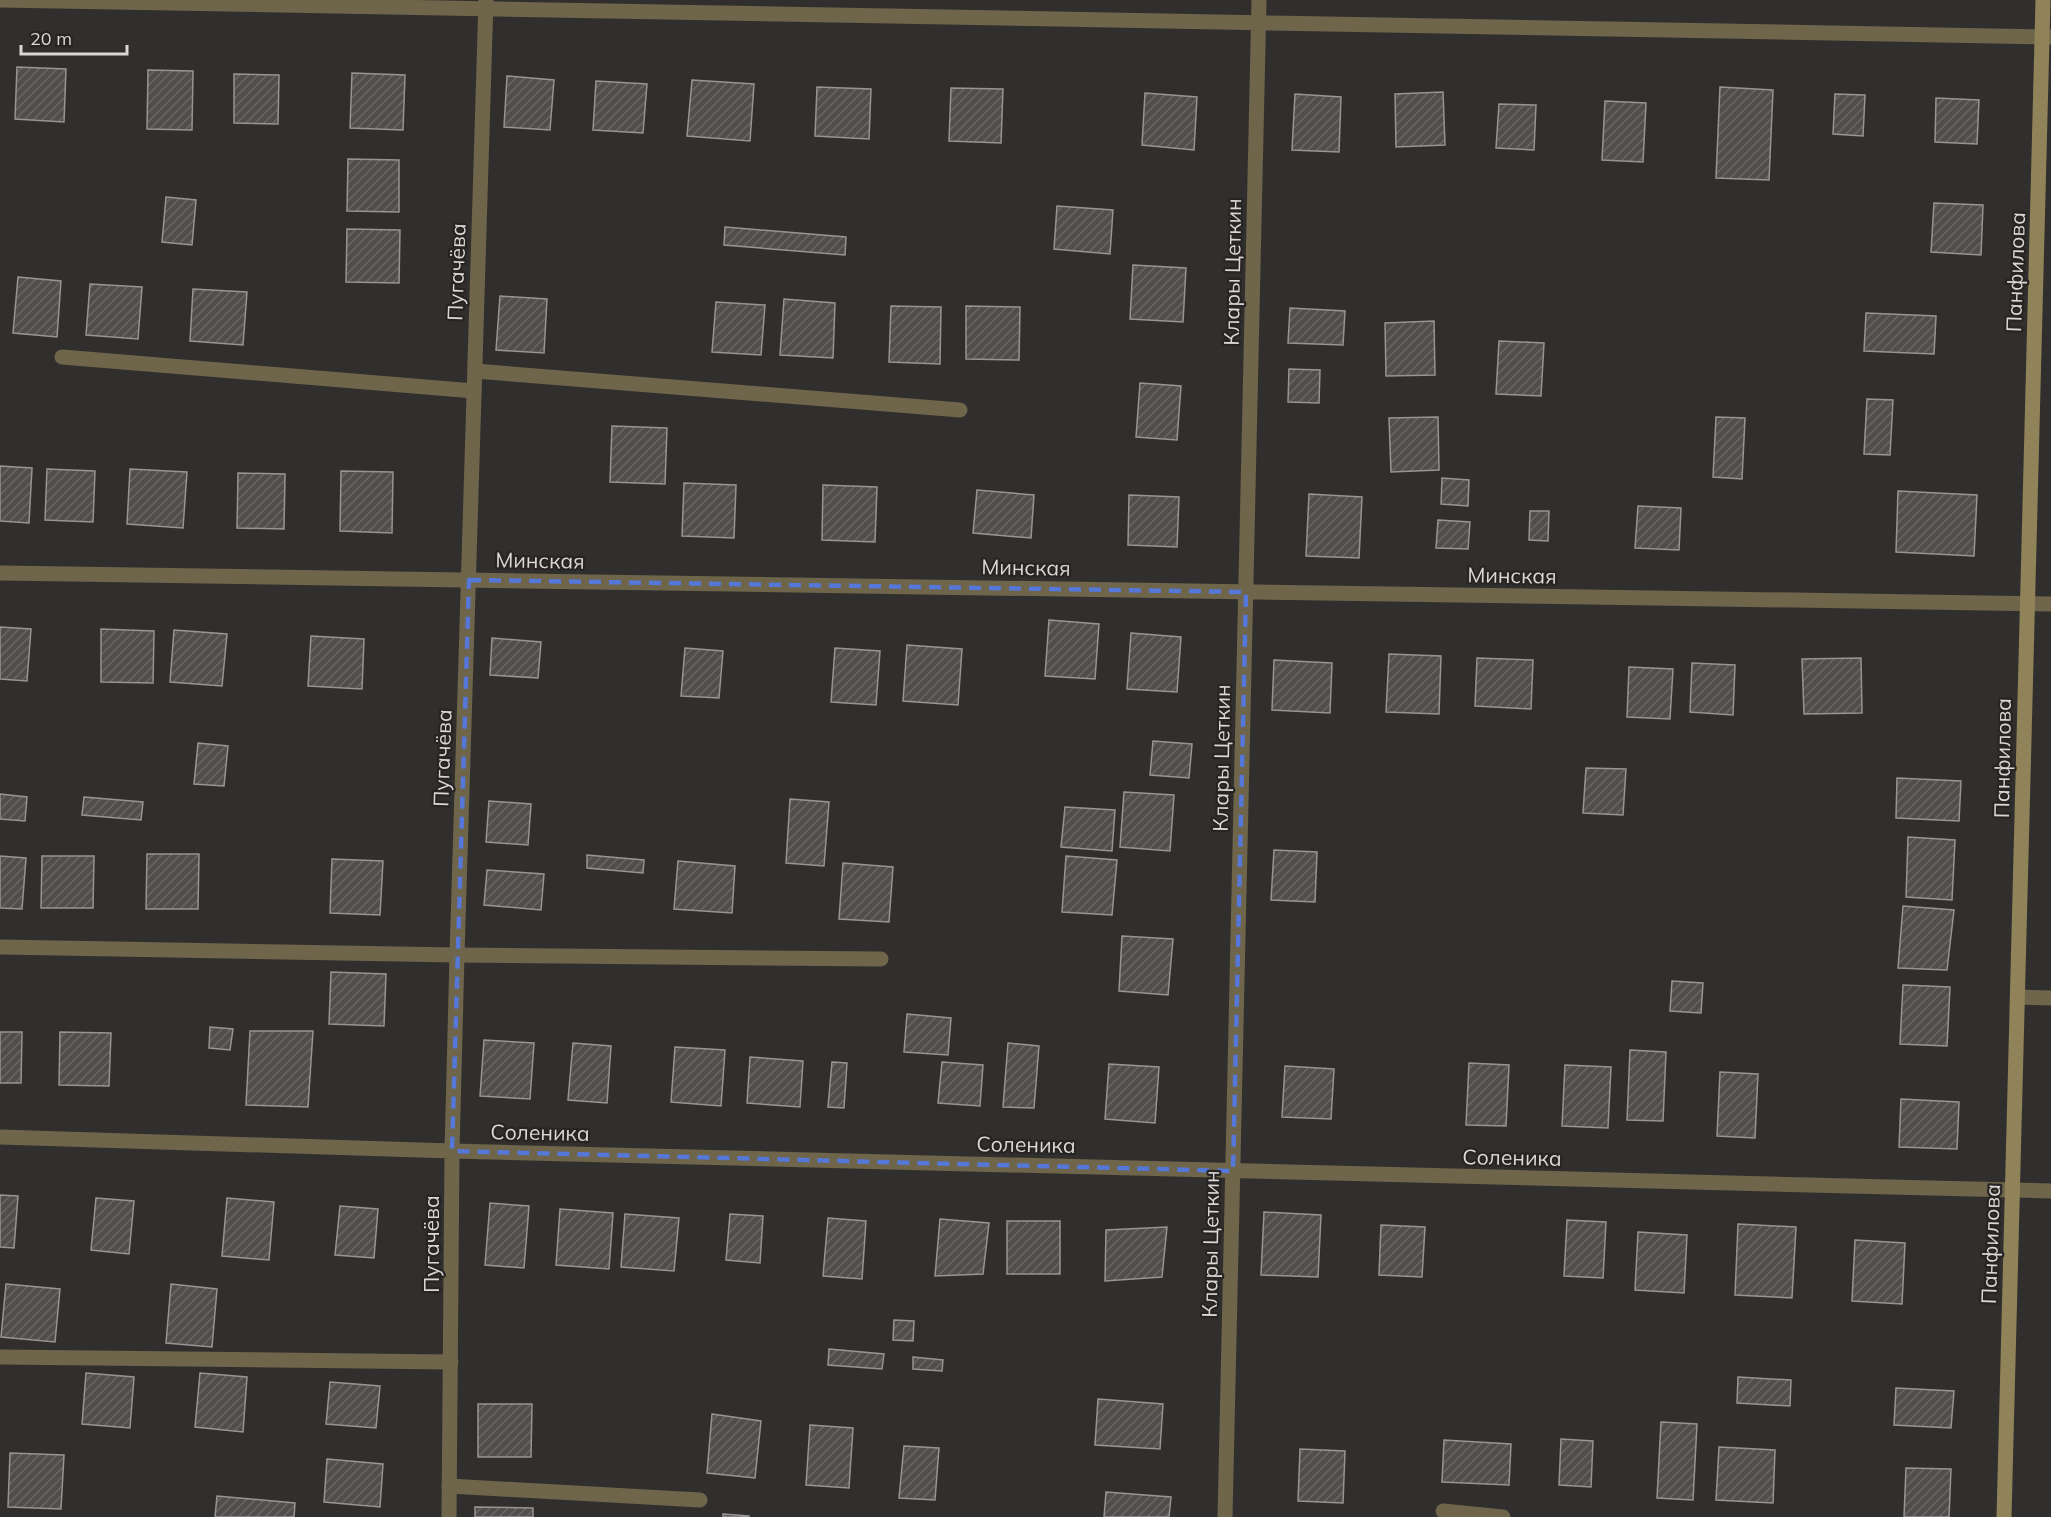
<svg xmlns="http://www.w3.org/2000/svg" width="2051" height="1517" font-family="Mulish,sans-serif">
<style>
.building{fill:url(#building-hatch);stroke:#989493;stroke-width:1.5}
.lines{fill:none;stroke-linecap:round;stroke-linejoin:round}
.lane{stroke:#6e654b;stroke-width:15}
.street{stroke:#6e654b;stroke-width:15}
.secondary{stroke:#908359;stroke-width:15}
.marked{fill:none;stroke:#5577d8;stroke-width:4.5;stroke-dasharray:12 8;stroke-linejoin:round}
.labels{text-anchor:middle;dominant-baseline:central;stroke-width:4.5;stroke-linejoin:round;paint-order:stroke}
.street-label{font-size:21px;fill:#d9d8d7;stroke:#272523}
</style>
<defs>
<pattern id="building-hatch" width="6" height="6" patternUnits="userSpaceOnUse" patternTransform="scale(1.5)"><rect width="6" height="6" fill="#504d4c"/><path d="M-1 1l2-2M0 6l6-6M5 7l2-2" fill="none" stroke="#696665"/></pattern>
</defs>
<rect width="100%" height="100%" fill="#312f2d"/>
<!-- building -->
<path class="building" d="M 17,67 L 66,69 L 64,122 L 15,119 Z
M 148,70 L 193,71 L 192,130 L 147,129 Z
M 352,73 L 405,75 L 403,130 L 350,128 Z
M 234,74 L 279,75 L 278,124 L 234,123 Z
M 507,76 L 554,80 L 550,130 L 504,127 Z
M 692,80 L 754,84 L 750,141 L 687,136 Z
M 596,81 L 647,84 L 643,133 L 593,130 Z
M 817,87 L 871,89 L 869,139 L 815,136 Z
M 1720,87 L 1773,90 L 1769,180 L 1716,178 Z
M 951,88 L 1003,89 L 1001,143 L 949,141 Z
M 1443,92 L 1445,145 L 1396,147 L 1395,94 Z
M 1145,93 L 1197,97 L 1194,150 L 1142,145 Z
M 1295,94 L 1341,97 L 1339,152 L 1292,150 Z
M 1835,94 L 1865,95 L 1863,136 L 1833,134 Z
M 1936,98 L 1979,100 L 1977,144 L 1935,142 Z
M 1605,101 L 1646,103 L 1643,162 L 1602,160 Z
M 1499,104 L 1536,105 L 1534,150 L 1496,148 Z
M 348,159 L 399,160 L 399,212 L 347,211 Z
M 166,197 L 196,200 L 192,245 L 162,242 Z
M 1934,203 L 1983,205 L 1981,255 L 1931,252 Z
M 1057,206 L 1113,210 L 1110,254 L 1054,249 Z
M 725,227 L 846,237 L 845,255 L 724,245 Z
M 347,229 L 400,230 L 399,283 L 346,282 Z
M 1133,265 L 1186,268 L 1183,322 L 1130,319 Z
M 18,277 L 61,281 L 57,337 L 13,333 Z
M 90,284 L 142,287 L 138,339 L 86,335 Z
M 193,289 L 247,292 L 243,345 L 190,341 Z
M 500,296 L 547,299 L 544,353 L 496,350 Z
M 784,299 L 835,303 L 833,358 L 780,355 Z
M 716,302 L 765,305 L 761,355 L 712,352 Z
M 891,306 L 941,307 L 940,364 L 889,362 Z
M 966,306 L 1020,307 L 1019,360 L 966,359 Z
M 1290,308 L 1345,311 L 1343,345 L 1288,343 Z
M 1866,313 L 1936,316 L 1934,354 L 1864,351 Z
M 1434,321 L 1435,375 L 1386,376 L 1385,323 Z
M 1499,341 L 1544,343 L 1541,396 L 1496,394 Z
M 1289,369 L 1320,370 L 1319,403 L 1288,402 Z
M 1140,383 L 1181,386 L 1177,440 L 1136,437 Z
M 1867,399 L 1893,400 L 1890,455 L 1864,454 Z
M 1438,417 L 1439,470 L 1391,472 L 1389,418 Z
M 1716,417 L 1745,418 L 1742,479 L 1713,477 Z
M 612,426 L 667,428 L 665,484 L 610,482 Z
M 0,466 L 32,468 L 29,523 L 0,521 Z
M 47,469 L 95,471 L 93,522 L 45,520 Z
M 130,469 L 187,472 L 183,528 L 127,524 Z
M 341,471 L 393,472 L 392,533 L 340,531 Z
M 238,473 L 285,474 L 284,529 L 237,528 Z
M 1442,478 L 1469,480 L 1468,506 L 1441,504 Z
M 684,483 L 736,485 L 734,538 L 682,536 Z
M 823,485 L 877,487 L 875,542 L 822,540 Z
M 977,490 L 1034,495 L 1031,538 L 973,533 Z
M 1898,491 L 1977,495 L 1974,556 L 1896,552 Z
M 1309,494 L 1362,497 L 1359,558 L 1306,556 Z
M 1129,495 L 1179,497 L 1177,547 L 1128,545 Z
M 1638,506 L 1681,508 L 1679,550 L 1635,548 Z
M 1530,511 L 1549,511 L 1548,541 L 1529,540 Z
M 1438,520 L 1470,522 L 1468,549 L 1436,548 Z
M 1049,620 L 1099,624 L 1095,679 L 1045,676 Z
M 0,627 L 31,629 L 27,681 L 0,679 Z
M 101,629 L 154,631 L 153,683 L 101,682 Z
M 174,630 L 227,634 L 222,686 L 170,682 Z
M 1131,633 L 1181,637 L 1177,692 L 1127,689 Z
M 311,636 L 364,639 L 362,689 L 308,686 Z
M 492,638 L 541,642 L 538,678 L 490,675 Z
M 907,645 L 962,649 L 958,705 L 903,701 Z
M 685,648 L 723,651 L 719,698 L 681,696 Z
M 835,648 L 880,651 L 876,705 L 831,702 Z
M 1389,654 L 1441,656 L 1439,714 L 1386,712 Z
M 1477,658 L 1533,660 L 1531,709 L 1475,706 Z
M 1861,658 L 1862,713 L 1804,714 L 1802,659 Z
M 1274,660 L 1332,663 L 1330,713 L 1272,710 Z
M 1692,663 L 1735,665 L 1733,715 L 1690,712 Z
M 1629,667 L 1673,669 L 1670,719 L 1627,717 Z
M 1153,741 L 1192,744 L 1189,778 L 1150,775 Z
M 198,743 L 228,746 L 224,786 L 194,784 Z
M 1586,768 L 1626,769 L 1623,815 L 1583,813 Z
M 1897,778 L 1961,781 L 1959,821 L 1896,818 Z
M 1124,792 L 1174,795 L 1170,851 L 1120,847 Z
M 0,794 L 27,797 L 25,821 L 0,819 Z
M 84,797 L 143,802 L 141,820 L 82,815 Z
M 790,799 L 829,802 L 824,866 L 786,863 Z
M 489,801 L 531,804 L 528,845 L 486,842 Z
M 1065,807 L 1115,810 L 1112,851 L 1061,847 Z
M 1908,837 L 1955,840 L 1952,900 L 1906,897 Z
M 1274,850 L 1317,852 L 1315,902 L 1271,900 Z
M 147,854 L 199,854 L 198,909 L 146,909 Z
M 587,855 L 644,860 L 643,873 L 587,868 Z
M 0,856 L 26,858 L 22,909 L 0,908 Z
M 42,856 L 94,856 L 93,908 L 41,908 Z
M 1066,856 L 1117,860 L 1112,915 L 1062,912 Z
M 332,859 L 383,861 L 380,915 L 330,913 Z
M 678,861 L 735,866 L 732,913 L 674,909 Z
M 843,863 L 893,867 L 889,922 L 839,919 Z
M 487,870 L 544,874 L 541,910 L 484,905 Z
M 1903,906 L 1954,910 L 1947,970 L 1898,968 Z
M 1122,936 L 1173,939 L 1168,995 L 1119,991 Z
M 331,972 L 386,974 L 384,1026 L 329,1024 Z
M 1672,981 L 1703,983 L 1701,1013 L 1670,1011 Z
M 1903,985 L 1950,987 L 1947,1046 L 1900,1044 Z
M 907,1014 L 951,1018 L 948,1055 L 904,1052 Z
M 210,1027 L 233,1029 L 230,1050 L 209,1048 Z
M 250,1031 L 313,1031 L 308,1107 L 246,1105 Z
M 0,1032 L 22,1032 L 21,1083 L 0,1083 Z
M 60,1032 L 111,1033 L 109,1086 L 59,1085 Z
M 484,1040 L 534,1043 L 530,1099 L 480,1096 Z
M 573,1043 L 611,1046 L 607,1103 L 568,1100 Z
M 1008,1043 L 1039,1046 L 1034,1108 L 1003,1107 Z
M 675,1047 L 725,1050 L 721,1106 L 671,1102 Z
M 1630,1050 L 1666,1052 L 1663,1121 L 1627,1120 Z
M 750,1057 L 803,1061 L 800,1107 L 747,1103 Z
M 832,1062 L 847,1063 L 844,1108 L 828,1107 Z
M 942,1062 L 983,1065 L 980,1106 L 938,1103 Z
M 1469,1063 L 1509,1065 L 1506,1126 L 1466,1125 Z
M 1109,1064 L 1159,1067 L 1155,1123 L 1105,1119 Z
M 1565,1065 L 1611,1067 L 1608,1128 L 1562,1126 Z
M 1285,1066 L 1334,1069 L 1331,1119 L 1282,1117 Z
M 1720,1072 L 1758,1074 L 1755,1138 L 1717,1136 Z
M 1901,1099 L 1959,1102 L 1957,1149 L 1899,1147 Z
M 0,1195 L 18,1196 L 14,1248 L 0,1247 Z
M 96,1198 L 134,1201 L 129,1254 L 91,1250 Z
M 227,1198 L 274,1202 L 269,1260 L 222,1256 Z
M 490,1203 L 529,1206 L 524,1268 L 485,1265 Z
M 340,1206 L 378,1209 L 374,1258 L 335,1255 Z
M 560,1209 L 613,1213 L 609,1269 L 556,1265 Z
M 1264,1212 L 1321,1215 L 1318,1277 L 1261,1275 Z
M 625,1214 L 679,1218 L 674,1271 L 621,1267 Z
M 730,1214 L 763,1216 L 760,1263 L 726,1260 Z
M 828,1218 L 866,1221 L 862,1279 L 823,1276 Z
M 940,1219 L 989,1223 L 983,1274 L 935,1276 Z
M 1567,1220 L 1606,1222 L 1603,1278 L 1564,1276 Z
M 1007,1221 L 1060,1221 L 1060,1274 L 1007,1274 Z
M 1738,1224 L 1796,1227 L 1792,1298 L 1735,1295 Z
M 1381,1225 L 1425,1227 L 1422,1277 L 1379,1275 Z
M 1167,1227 L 1162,1277 L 1105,1281 L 1106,1230 Z
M 1638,1232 L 1687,1235 L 1684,1293 L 1635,1290 Z
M 1855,1240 L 1905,1243 L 1902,1304 L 1852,1301 Z
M 6,1284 L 60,1289 L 55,1342 L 1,1337 Z
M 171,1284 L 217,1289 L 212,1347 L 166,1343 Z
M 894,1320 L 914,1321 L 913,1341 L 893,1340 Z
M 829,1349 L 884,1354 L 882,1369 L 828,1365 Z
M 913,1357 L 943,1360 L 942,1371 L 913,1369 Z
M 86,1373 L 134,1377 L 130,1428 L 82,1424 Z
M 200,1373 L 247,1377 L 243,1432 L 195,1427 Z
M 1738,1377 L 1791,1380 L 1790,1406 L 1737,1403 Z
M 330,1382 L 380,1386 L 376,1428 L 326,1424 Z
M 1896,1388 L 1954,1391 L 1951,1428 L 1894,1425 Z
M 1098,1399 L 1163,1404 L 1160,1449 L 1095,1445 Z
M 478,1404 L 532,1404 L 531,1457 L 478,1457 Z
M 712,1414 L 761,1421 L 755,1478 L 707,1473 Z
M 1661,1422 L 1697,1424 L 1693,1500 L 1657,1498 Z
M 810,1425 L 853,1428 L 849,1488 L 806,1485 Z
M 1561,1439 L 1593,1441 L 1591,1487 L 1559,1485 Z
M 1444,1440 L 1511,1444 L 1509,1485 L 1442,1482 Z
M 904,1446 L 939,1448 L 935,1500 L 899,1498 Z
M 1719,1447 L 1775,1450 L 1773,1503 L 1716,1500 Z
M 1300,1449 L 1345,1451 L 1343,1503 L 1298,1501 Z
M 10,1453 L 64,1455 L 61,1509 L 8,1507 Z
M 327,1459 L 383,1464 L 380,1507 L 324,1502 Z
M 1906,1468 L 1951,1469 L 1949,1517 L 1904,1517 Z
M 1106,1492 L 1171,1497 L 1169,1517 L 1104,1517 Z
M 217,1496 L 295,1503 L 294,1517 L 215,1517 Z
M 475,1507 L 533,1508 L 533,1517 L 475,1517 Z
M 723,1514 L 749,1516 L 749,1517 L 723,1517 Z"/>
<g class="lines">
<!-- lane -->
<path class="lane" d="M 62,357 L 474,391
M 475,371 L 960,410
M 0,947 L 457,955 L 881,959
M 0,1357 L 451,1362
M 449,1486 L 700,1500
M 1443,1511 L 1503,1517"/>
<!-- street -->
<path class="street" d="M 0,0 L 2051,37
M 0,573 L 2051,604
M 2018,997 L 2051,998
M 0,1137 L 452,1151 L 2051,1191
M 449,1517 L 452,1151 L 457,955 L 486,0
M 1225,1517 L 1259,0"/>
<!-- secondary -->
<path class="secondary" d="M 2004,1517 L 2043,0"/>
</g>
<!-- marked area -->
<path class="marked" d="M 469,580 L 1246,592 L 1233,1171 L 452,1151 Z"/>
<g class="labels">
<!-- street labels -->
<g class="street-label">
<text transform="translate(456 272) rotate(-88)">Пугачёва</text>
<text transform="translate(1232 272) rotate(-89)">Клары Цеткин</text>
<text transform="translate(2015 272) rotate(-88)">Панфилова</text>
<text transform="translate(540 560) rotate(1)">Минская</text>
<text transform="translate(1026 567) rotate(1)">Минская</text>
<text transform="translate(1512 575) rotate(1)">Минская</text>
<text transform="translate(442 758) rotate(-88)">Пугачёва</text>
<text transform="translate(1221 758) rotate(-89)">Клары Цеткин</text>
<text transform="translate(2002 758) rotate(-89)">Панфилова</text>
<text transform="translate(540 1132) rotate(1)">Соленика</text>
<text transform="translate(1026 1144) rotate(1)">Соленика</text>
<text transform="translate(1512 1157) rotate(1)">Соленика</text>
<text transform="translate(431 1244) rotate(-90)">Пугачёва</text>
<text transform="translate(1210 1244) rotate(-89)">Клары Цеткин</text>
<text transform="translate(1990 1244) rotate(-88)">Панфилова</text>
</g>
</g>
<!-- scale -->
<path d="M21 45v9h106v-9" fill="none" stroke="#d9d8d7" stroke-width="3"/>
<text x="30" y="45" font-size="18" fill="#d9d8d7" stroke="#272523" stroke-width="4.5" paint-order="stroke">20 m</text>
</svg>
